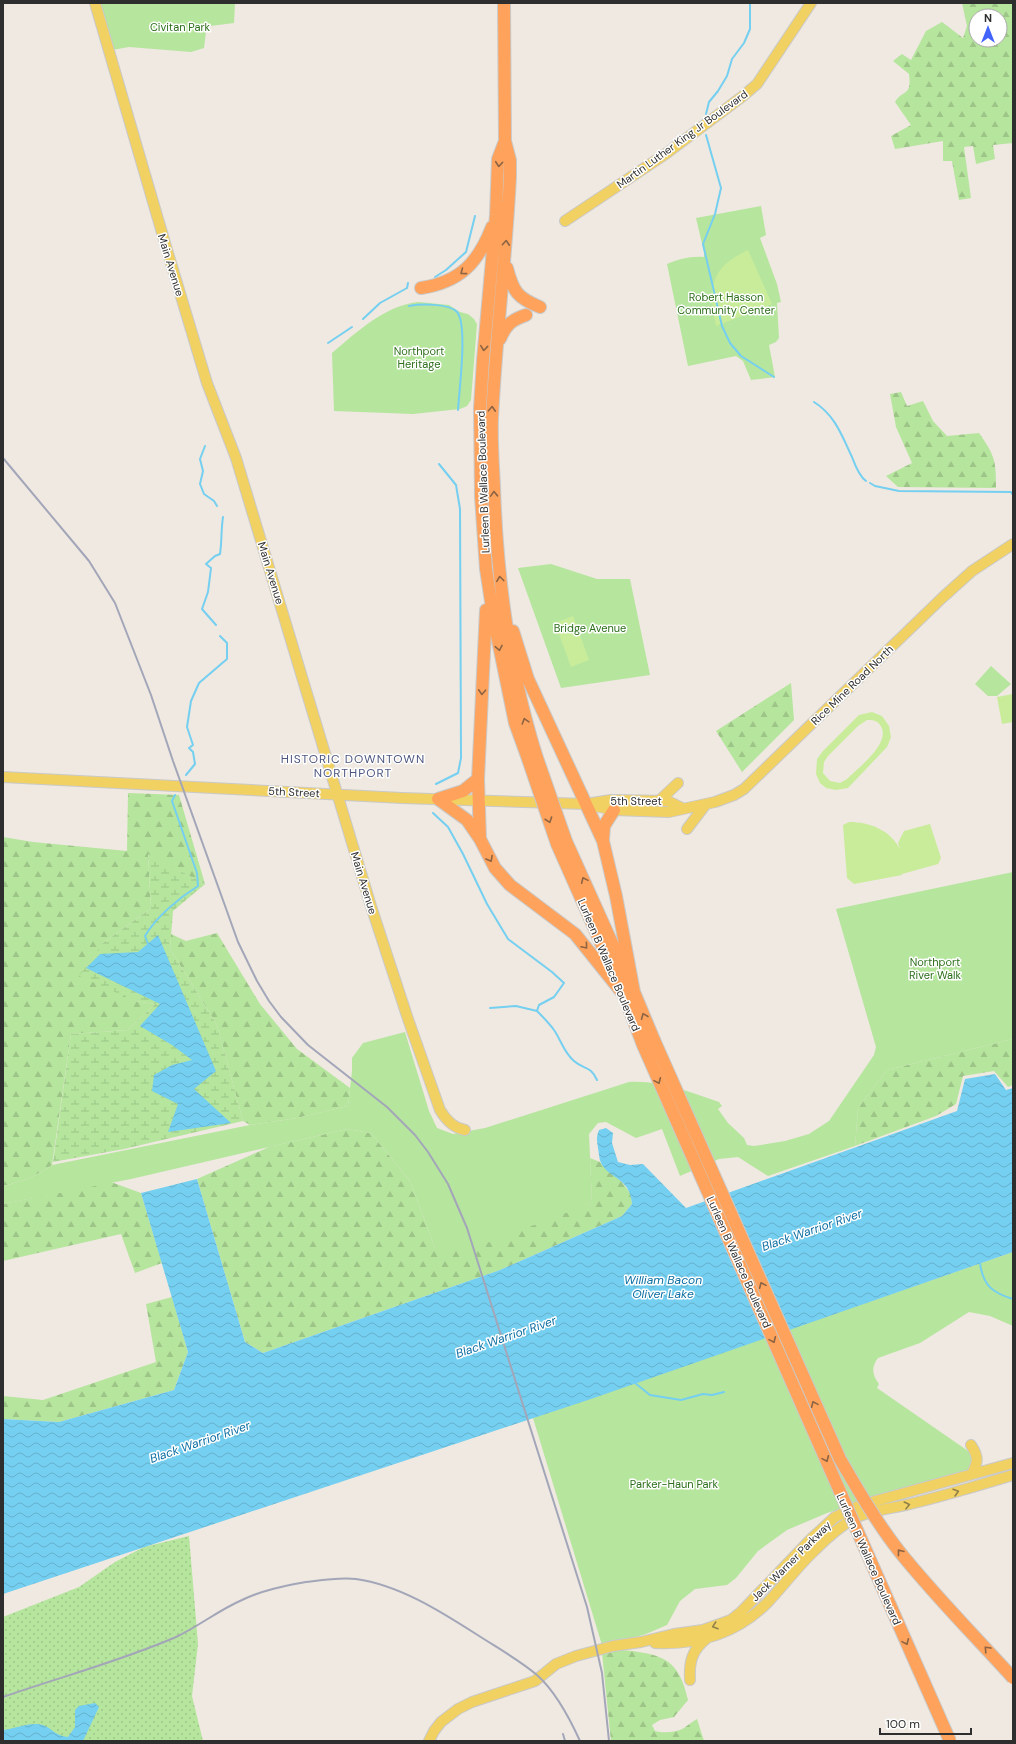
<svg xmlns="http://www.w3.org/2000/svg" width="1016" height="1744" font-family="'DM Sans',sans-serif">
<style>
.grass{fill:url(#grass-dots)}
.forest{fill:url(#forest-firs);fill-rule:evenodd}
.wetland{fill:url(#wetland-marsh)}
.park{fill:#b6e59e}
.pitch{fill:#c9ec9a;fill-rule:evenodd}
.water{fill:url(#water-waves)}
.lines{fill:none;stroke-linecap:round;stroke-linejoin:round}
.stream{stroke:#75cff0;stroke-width:2}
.major-casing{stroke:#c9c9c9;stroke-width:12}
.highway-casing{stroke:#c9c9c9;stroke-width:14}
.major{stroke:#f2d163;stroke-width:10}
.highway{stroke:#ffa35c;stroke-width:12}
.rail{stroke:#a3a6b8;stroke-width:2}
.highway-bridge-casing{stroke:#c9c9c9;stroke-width:14;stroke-linecap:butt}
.highway-bridge{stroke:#ffa35c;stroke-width:12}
.oneway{stroke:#8c6343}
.oneway2{stroke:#908048}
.labels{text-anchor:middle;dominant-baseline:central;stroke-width:3;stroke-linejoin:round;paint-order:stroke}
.park-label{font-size:11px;fill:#2c6e1b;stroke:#fff}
.street-label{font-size:11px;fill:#2e2e2e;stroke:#fff}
.neighbourhood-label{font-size:12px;letter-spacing:1px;fill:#4d5680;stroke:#fff}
.water-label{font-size:12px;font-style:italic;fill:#0d6fa3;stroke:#fff}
</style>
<defs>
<pattern id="grass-dots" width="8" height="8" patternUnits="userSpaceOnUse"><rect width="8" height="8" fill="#b6e59e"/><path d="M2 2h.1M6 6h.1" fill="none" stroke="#9dc588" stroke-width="1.8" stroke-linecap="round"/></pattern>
<pattern id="forest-firs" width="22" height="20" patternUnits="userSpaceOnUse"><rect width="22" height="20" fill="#b6e59e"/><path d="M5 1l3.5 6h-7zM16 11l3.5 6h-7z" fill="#9dc588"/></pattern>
<pattern id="wetland-marsh" width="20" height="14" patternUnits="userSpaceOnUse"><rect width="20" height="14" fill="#b6e59e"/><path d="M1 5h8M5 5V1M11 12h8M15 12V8" fill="none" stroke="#9dc588"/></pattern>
<pattern id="water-waves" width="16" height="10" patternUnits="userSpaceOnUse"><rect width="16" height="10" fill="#75cff0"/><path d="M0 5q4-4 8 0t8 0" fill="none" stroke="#66b2ce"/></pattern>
</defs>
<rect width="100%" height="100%" fill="#efe9e1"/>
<!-- grass -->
<path class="grass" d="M 189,1536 L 198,1644 L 192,1696 L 203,1741 L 3,1741 L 3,1617 L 79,1587 L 115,1562 L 144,1547 Z"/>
<!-- forest -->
<path class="forest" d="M 962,3 L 1013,3 L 1013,143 L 993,145 L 995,159 L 976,164 L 973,146 L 964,147 L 971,198 L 959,200 L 952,161 L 943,161 L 943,141 L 895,149 L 891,136 L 911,125 L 895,102 C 903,89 912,97 909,74 L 893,61 L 902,54 L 911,60 L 926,31 L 942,22 L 963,38 L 967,26 ZM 976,16 L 1000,16 L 1000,40 L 976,40 Z
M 901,392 L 907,406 L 923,401 L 933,421 L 947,436 L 979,433 C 995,456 996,460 996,488 L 898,487 L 886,476 L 912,463 L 896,427 L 890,394 Z
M 791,683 L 794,720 L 742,772 L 716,731 Z
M 128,793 L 179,795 L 205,884 L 148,855 L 151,908 L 103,943 L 135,1001 L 155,1004 L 128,1030 L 71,1034 L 52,1165 C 37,1176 21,1182 3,1186 L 3,837 L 33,842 L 127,851 Z
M 217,933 L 260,1004 L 297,1049 L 350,1088 L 348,1106 L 297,1118 L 250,1125 L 243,1121 L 217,1025 L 170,949 L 171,934 L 186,941 Z
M 1013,1039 L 1013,1085 L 1008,1087 L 994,1071 L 963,1076 L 956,1104 L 936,1116 L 855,1146 L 858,1108 L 887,1070 Z
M 347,1129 L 371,1133 L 410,1181 L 435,1248 L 443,1248 L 592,1203 L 590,1158 L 600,1162 L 603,1166 L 621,1181 L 631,1194 L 632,1204 L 622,1216 L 500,1270 L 263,1353 L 245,1342 L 197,1179 L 269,1147 Z
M 111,1182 L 141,1193 L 162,1263 L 135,1273 L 121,1234 L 3,1261 L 3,1204 Z
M 172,1297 L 188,1352 L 174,1390 L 59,1422 L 3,1419 L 3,1396 L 43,1400 L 156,1362 L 146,1304 Z
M 614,1649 C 656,1654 678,1653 688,1700 L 674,1717 L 660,1720 L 652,1725 L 655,1731 C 663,1733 676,1733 684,1728 C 688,1725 692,1722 697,1719 L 704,1741 L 611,1741 L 602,1653 Z"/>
<!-- wetland -->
<path class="wetland" d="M 148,854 L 205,884 L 173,911 L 170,949 L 217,1025 L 243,1121 L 124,1149 L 53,1162 L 71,1034 L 128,1030 L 155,1004 L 135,1001 L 79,976 L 103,943 L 151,908 Z"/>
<!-- park -->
<path class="park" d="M 99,3 L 235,3 L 234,23 L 210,26 L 206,32 L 204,48 L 191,52 L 129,47 L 112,50 Z
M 761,206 L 766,235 L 760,238 L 777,284 L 781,302 L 777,303 L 779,338 L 776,342 L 769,345 L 775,377 L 751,380 L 743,361 L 736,356 L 688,366 L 667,264 C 679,259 690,256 704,257 L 704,252 L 696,218 Z
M 419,302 L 449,305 L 460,312 L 468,314 L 474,319 L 477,324 L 471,400 L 467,406 L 460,409 L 413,414 L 334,411 L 332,353 C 357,332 385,305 419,302 Z
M 551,564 L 597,579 L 630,579 L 650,675 L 561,688 L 518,568 Z
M 991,666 L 1011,684 L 997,696 L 988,696 L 975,684 Z
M 1013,872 L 1013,1039 L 887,1070 L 858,1108 L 855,1146 L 768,1176 L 738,1157 L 719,1159 L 680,1176 L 662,1129 L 636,1138 L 606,1122 L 598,1123 L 589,1134 L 592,1203 L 466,1251 L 435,1248 L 410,1181 L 371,1133 L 347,1129 L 131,1179 L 3,1204 L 3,1186 C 21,1182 37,1176 52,1165 L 250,1125 L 297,1118 L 348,1106 L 352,1071 L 352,1058 L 363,1043 L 405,1032 L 429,1111 L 437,1128 L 453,1134 L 485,1128 L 629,1082 C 660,1080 690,1092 719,1102 L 722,1106 L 718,1109 L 728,1123 L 744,1138 L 747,1145 L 754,1146 L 785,1141 L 809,1134 L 829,1121 L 874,1055 L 876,1047 L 836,909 Z
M 1013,1252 L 1013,1326 L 990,1316 L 969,1312 L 920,1343 L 878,1358 C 871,1367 872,1375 879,1384 L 877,1388 L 971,1453 L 973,1455 L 972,1469 L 827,1513 L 787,1530 L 758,1551 L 736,1578 L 727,1585 L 695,1589 L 680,1601 L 667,1625 L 646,1634 L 622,1641 L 602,1645 L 533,1418 Z"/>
<!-- pitch -->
<path class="pitch" d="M 748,250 L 772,304 L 716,326 C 708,287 710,268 748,250 Z
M 573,616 L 589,660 L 571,667 L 555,623 Z
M 1013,694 L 1013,722 L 1002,724 L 997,697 Z
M 872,712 L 882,716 L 889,726 L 891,737 L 887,747 L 848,788 L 836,790 L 826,788 L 820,783 L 816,774 L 817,759 L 823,751 L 859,715 ZM 867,720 C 872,720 877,720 880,725 C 893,742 858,768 847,779 L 840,783 L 830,781 L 823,773 L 824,762 L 828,756 L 858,726 Z
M 849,822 C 870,822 890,830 900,849 L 898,843 L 904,831 L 930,824 L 941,858 L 938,864 L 902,874 L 901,870 L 902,875 L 854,884 L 847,878 L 843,825 Z"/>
<!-- water -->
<path class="water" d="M 158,935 L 216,1071 L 194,1089 L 231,1123 L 168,1132 L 178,1104 L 152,1091 L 154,1075 L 172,1065 L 192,1060 L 172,1045 L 140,1026 L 160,1004 L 86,968 L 100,954 L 138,952 Z
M 995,1074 L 1006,1090 L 1013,1088 L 1013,1252 L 591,1399 L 3,1594 L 3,1419 L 59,1422 L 174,1390 L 188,1352 L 141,1193 L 197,1179 L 245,1342 L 263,1353 L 500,1270 L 622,1216 L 632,1204 C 630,1177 610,1180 601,1163 C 599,1159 599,1153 598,1148 C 597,1141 596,1137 599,1130 L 606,1128 L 613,1133 L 612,1143 L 618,1162 L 630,1165 L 643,1164 L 686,1208 L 957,1111 L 965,1079 Z
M 95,1703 L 99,1707 L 83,1741 L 3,1741 L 3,1730 C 15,1729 33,1720 45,1726 C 55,1731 55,1735 68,1737 L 75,1727 L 75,1710 L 79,1706 Z"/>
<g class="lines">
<!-- stream -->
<path class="stream" d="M 706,114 L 709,102 L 718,91 L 727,76 L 732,59 L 744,43 L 750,29 L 750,3
M 706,135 L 721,188 L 715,214 L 703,244 L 722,326 L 730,343 L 741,356 L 774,377
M 435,277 L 446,270 L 466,252 L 475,216
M 409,306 C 420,304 449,303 457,312 C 468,324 459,392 458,410
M 363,319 L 380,303 L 407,288 L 408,283
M 328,343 L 352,327
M 814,402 C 835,415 842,436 852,457 C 855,465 859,476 866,481
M 205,446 L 200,459 L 203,471 L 200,484 L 204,494 L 214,501 L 217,506
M 870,483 L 875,486 L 899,491 L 1011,492 L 1013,495
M 216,625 L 202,609 L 208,592 L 211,568 L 206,564 L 215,556 L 220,554 C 222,541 221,529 223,517
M 186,775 L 195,764 L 193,752 L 189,748 L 193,745 L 187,727 L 191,701 L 199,683 L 227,659 L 227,643 L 220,636
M 436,784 L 458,773 L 461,758 L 460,509 L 456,485 L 439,464
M 433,813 L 448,827 L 463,854 L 487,904 L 508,939 L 552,972 L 564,983 L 554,997 L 539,1005 L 537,1011 C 543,1017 549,1023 554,1030 C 561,1040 564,1053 574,1061 C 584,1070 590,1065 597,1080
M 149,946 L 145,936 C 156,917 179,898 198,886 L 197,873 L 172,801 L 175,795
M 490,1008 L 516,1006 L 537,1011
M 980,1263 C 983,1286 993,1293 1013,1299
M 635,1383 L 650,1395 L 681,1400 L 703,1394 L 712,1395 L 724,1392"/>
<defs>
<path id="major" d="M 95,3 L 165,243 L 207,383 L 236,458 L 371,906 L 408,1019 L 440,1110 C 446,1120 453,1128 465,1130
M 565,221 L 667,153 L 743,96 L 757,84 L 811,3
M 3,777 L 402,798 L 586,804 L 614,810 L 669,812 L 715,802 L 734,795 L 744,789 L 942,598 L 972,571 L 1013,544
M 659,801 L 678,783
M 592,803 L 611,800 L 668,801 L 682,808
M 687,829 L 706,804
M 971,1445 C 979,1457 978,1462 972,1474
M 655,1643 C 699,1645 738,1633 768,1602 C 784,1585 798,1566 815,1550 C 827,1538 840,1526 855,1518 C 871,1510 896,1508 914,1503 C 947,1495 980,1485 1013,1475
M 690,1680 C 689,1662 692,1650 706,1639
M 429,1741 L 434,1731 L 441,1722 L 458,1709 L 472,1702 L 535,1681 L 556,1664 L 576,1656 L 613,1646 L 641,1642 L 674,1634 L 703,1630 L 731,1620 L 741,1612 L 811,1539 L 835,1517 L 861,1505 L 1013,1463"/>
<path id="highway" d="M 504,3 L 505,141 L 510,160 L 510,177 C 506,257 496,337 492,418 C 491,441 493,464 494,487 C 497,579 509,670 537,758
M 505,141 L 498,159 L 496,215 L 483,360 L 480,408 L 481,497 L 486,569 L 494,621 L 515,723 L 527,756
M 507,268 C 513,291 517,298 540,307
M 421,288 C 460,282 478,263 492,227
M 500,339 C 506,325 511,320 526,315
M 513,631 L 528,679 L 603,841 L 616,896 L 634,992
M 438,799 L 467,820 L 480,839 L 495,868 L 510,885 L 575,934 L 624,995
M 438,799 L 463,791 L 478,779
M 480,839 L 478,779 L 486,610
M 603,840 L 604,826 L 614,810
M 566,841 L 634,992 L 654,1040
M 557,844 L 624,995 L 643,1045"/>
</defs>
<!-- major casing -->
<use href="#major" class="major-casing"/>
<!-- highway casing -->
<use href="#highway" class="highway-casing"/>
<!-- major -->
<use href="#major" class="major"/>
<!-- highway -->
<use href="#highway" class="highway"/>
<!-- rail -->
<path class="rail" d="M 3,458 L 89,561 L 115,603 L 151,695 L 173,761 L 238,942 L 257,981 L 269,1001 L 281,1017 L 308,1045 L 387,1107 L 415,1135 L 428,1152 L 448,1184 L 467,1228 L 587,1607 L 602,1673 L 609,1741
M 3,1697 C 60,1677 121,1661 176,1637 C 199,1626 219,1610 242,1600 C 263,1590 284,1586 306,1582 C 322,1580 340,1577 356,1579 C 399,1585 440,1611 476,1634 C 496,1647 518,1659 537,1675 C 555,1691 570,1719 580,1741
M 563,1734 L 565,1741"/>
<defs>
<path id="highway-bridge" d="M 527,756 L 557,844
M 537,758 L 566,841
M 654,1040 L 840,1459 C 858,1490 877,1523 899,1551 C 934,1595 975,1636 1013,1678
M 643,1045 L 950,1741"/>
</defs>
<!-- highway-bridge casing -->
<use href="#highway-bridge" class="highway-bridge-casing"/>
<!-- highway-bridge -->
<use href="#highway-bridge" class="highway-bridge"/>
</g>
<!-- one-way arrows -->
<defs><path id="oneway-chevron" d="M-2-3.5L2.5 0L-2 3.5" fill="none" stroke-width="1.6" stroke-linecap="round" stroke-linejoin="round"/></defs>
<g class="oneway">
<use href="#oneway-chevron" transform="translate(499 164) rotate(95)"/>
<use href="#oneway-chevron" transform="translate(506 243) rotate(-86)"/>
<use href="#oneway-chevron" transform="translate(463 272) rotate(143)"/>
<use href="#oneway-chevron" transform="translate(484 348) rotate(96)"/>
<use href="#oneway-chevron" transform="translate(492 409) rotate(-87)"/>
<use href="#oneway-chevron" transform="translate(494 494) rotate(-92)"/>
<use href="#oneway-chevron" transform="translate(500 579) rotate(-97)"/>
<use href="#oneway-chevron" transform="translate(499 648) rotate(79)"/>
<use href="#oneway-chevron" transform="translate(482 692) rotate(93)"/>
<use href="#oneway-chevron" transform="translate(525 721) rotate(-107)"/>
<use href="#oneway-chevron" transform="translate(549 820) rotate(71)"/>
<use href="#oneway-chevron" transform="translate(490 859) rotate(61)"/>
<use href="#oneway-chevron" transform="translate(584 880) rotate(-114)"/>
<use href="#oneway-chevron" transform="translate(585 946) rotate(50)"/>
<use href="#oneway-chevron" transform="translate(644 1016) rotate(-112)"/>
<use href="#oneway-chevron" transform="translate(658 1081) rotate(66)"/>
<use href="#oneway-chevron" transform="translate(762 1285) rotate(-114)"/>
<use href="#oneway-chevron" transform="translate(773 1340) rotate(66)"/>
<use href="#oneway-chevron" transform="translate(814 1404) rotate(-114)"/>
<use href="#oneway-chevron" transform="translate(826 1459) rotate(66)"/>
<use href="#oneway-chevron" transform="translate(900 1552) rotate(-128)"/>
<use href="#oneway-chevron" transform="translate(906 1642) rotate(66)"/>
<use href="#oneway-chevron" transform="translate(987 1649) rotate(-133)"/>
</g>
<g class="oneway2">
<use href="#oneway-chevron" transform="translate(956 1492) rotate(-16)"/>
<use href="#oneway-chevron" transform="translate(907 1505) rotate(-14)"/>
<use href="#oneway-chevron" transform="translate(715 1626) rotate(161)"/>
</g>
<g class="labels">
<!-- park labels -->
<g class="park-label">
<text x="180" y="27">Civitan Park</text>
<text x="726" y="297">Robert Hasson<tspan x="726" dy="13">Community Center</tspan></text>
<text x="419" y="351">Northport<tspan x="419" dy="13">Heritage</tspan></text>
<text x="590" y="628">Bridge Avenue</text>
<text x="935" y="962">Northport<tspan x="935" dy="13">River Walk</tspan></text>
<text x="674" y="1484">Parker-Haun Park</text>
</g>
<!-- street labels -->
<g class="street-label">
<text transform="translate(682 139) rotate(-36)">Martin Luther King Jr Boulevard</text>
<text transform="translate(171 265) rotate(73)">Main Avenue</text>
<text transform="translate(483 482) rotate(-92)">Lurleen B Wallace Boulevard</text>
<text transform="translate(271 573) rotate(73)">Main Avenue</text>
<text transform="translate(852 685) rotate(-44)">Rice Mine Road North</text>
<text transform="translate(294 792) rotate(3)">5th Street</text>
<text x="636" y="801">5th Street</text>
<text transform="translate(364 883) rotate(73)">Main Avenue</text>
<text transform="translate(609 965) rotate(67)">Lurleen B Wallace Boulevard</text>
<text transform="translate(739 1262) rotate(66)">Lurleen B Wallace Boulevard</text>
<text transform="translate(869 1559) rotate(66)">Lurleen B Wallace Boulevard</text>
<text transform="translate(791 1561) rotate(-45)">Jack Warner Parkway</text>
</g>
<!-- neighbourhood labels -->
<g class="neighbourhood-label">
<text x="353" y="759">HISTORIC DOWNTOWN<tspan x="353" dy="14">NORTHPORT</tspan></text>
</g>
<!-- water labels -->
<g class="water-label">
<text transform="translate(812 1230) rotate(-19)">Black Warrior River</text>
<text x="663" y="1280">William Bacon<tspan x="663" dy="14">Oliver Lake</tspan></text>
<text transform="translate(506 1337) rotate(-19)">Black Warrior River</text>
<text transform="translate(200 1442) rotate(-19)">Black Warrior River</text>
</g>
</g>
<!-- border -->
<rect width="1016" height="1744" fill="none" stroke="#2e2e2e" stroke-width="8"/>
<!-- north arrow -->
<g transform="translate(988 28)"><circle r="19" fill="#ffffff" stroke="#ababab"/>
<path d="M0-3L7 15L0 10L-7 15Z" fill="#4264fb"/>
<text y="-6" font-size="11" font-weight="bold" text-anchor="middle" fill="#2e2e2e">N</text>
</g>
<!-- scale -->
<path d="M880 1728v6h91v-6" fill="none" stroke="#2e2e2e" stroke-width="2"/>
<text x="886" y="1728" font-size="12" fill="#2e2e2e" stroke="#ffffff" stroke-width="3" paint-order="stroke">100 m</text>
</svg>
